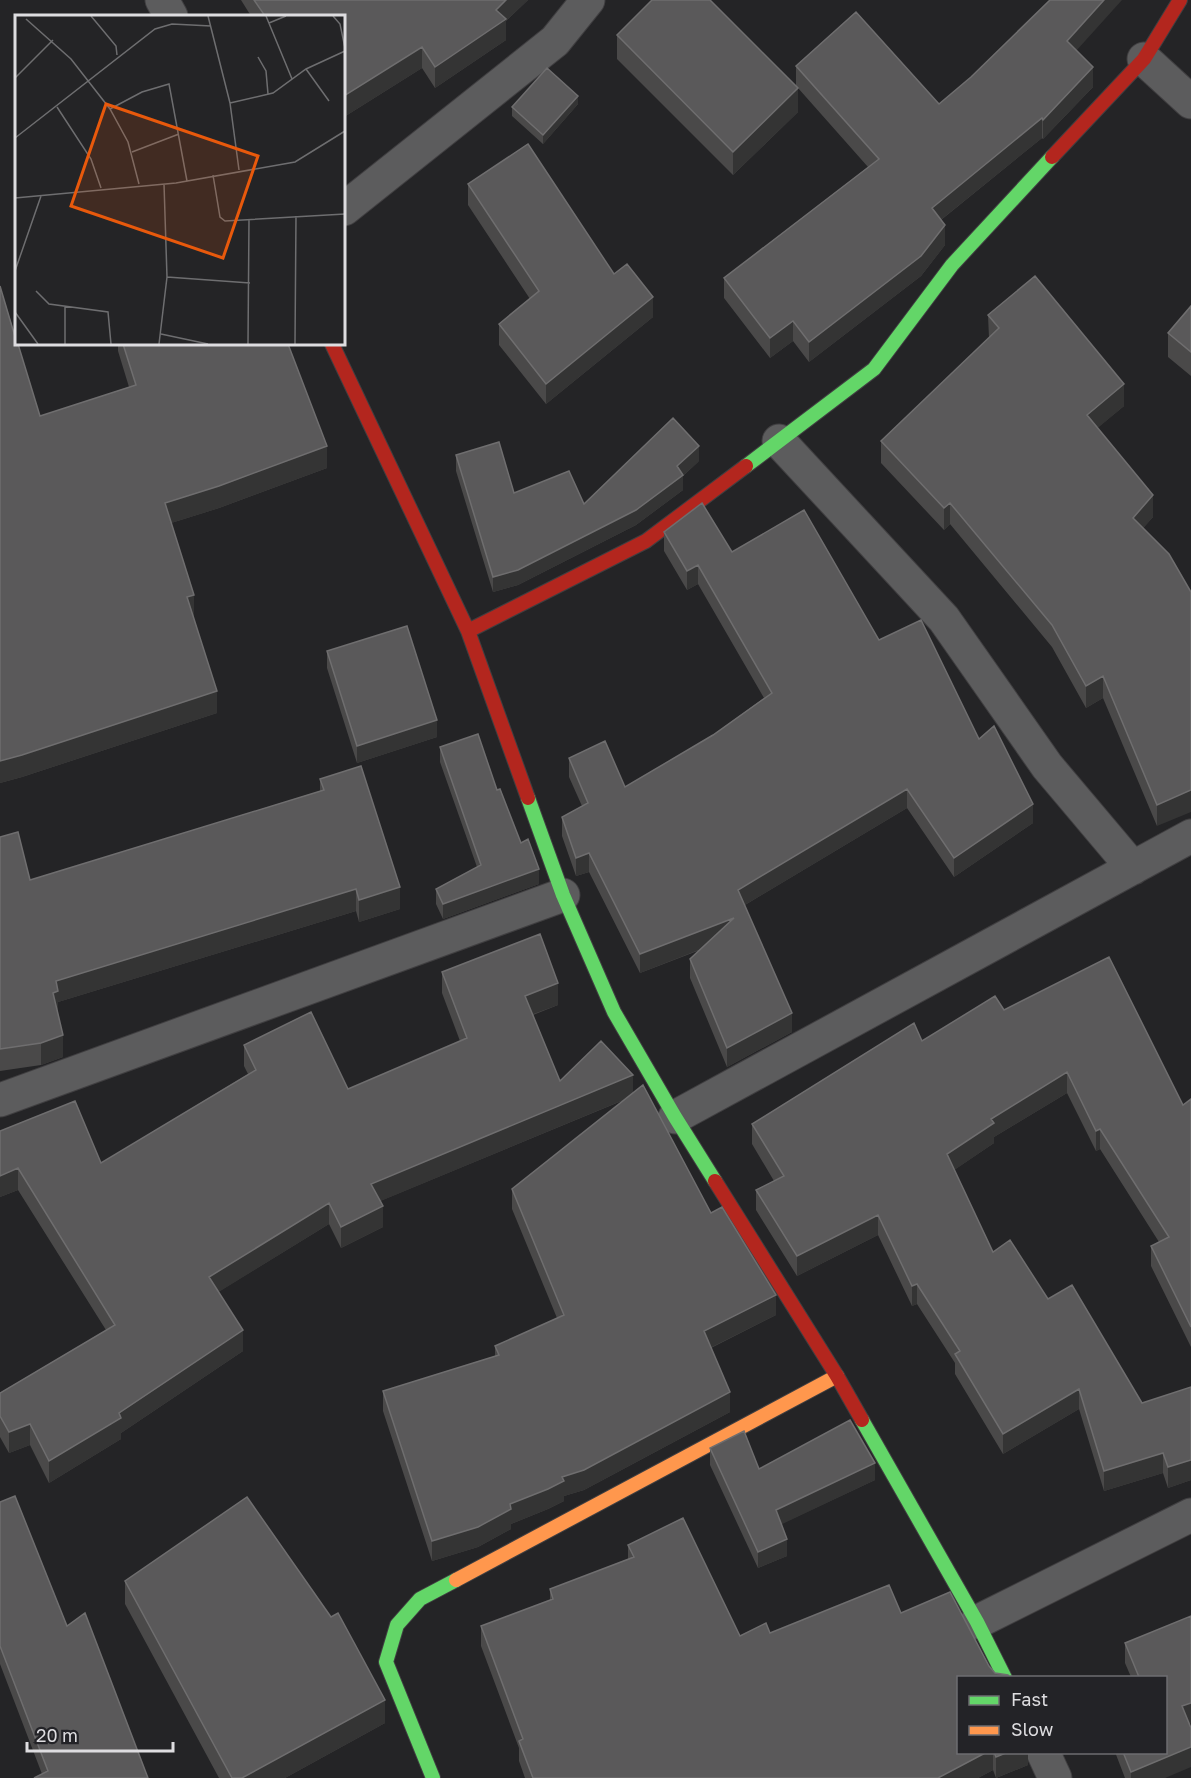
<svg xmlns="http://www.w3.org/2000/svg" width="1191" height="1778" font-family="'Golos Text',sans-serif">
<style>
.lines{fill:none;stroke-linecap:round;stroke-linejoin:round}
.street-casing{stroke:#403f41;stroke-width:35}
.fast-casing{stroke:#403f41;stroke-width:16}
.slow-casing{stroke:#403f41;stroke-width:16}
.jam-casing{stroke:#403f41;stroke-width:16}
.street{stroke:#5c5c5d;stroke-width:33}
.fast{stroke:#63d668;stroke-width:14}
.slow{stroke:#ff974d;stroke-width:14}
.jam{stroke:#b3261e;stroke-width:14}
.wall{fill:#4a4949}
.shaded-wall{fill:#343434}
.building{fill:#5a595a;stroke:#6f6e6f;stroke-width:1.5}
.inset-road{fill:none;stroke:#6e6e70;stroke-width:1.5}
.view{fill:#e8590c;fill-opacity:0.15;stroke:#e8590c;stroke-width:3}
.inset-edge{fill:none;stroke:#dedde0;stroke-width:3}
</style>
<rect width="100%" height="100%" fill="#242426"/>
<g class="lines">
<defs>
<path id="street" d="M 162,0 L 171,16
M 1144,59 L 1191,102
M 344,209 L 555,41 L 588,0
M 779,441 L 944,619 L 1047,766 L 1133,868
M 0,1100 L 563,895
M 675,1117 L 1191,836
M 977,1622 L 1191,1515
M 1043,1752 L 1055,1778"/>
<path id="fast" d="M 746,466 L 874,369 L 952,265 L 1052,157
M 528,798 L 563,895 L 614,1012 L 675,1117 L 715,1181
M 862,1420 L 977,1622 L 1005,1678
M 433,1778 L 386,1662 L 397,1625 L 420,1599 L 456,1580"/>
<path id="slow" d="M 456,1580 L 837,1376"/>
<path id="jam" d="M 1052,157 L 1144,59 L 1180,0
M 332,344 L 468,631 L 528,798
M 468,631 L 646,541 L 746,466
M 715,1181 L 837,1376 L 862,1420"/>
</defs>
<!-- street casing -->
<use href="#street" class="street-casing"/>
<!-- fast casing -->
<use href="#fast" class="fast-casing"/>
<!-- slow casing -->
<use href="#slow" class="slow-casing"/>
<!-- jam casing -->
<use href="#jam" class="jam-casing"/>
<!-- street -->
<use href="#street" class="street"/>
<!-- fast -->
<use href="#fast" class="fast"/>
<!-- slow -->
<use href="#slow" class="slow"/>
<!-- jam -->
<use href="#jam" class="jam"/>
</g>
<!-- wall -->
<path class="wall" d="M 241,0 L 528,0 L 506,21 L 506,40 L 435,88 L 422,68 L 344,117 L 344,16 L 251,16 Z
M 617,35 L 796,86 L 796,66 L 939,104 L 1076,50 L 1093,87 L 1043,139 L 1042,138 L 941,220 L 945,245 L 921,276 L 809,362 L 793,341 L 770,358 L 724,298 L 724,278 L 868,167 L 798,88 L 798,112 L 733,175 L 617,59 Z
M 578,104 L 543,144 L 512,116 L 512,107 Z
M 468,184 L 614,274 L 653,317 L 546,404 L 499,345 L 499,324 L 530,299 L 468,205 Z
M 0,286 L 40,416 L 129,387 L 118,351 L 118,344 L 288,344 L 327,468 L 219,508 L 171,523 L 217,713 L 22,777 L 0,783 Z
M 1191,306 L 1191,376 L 1168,357 L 1168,333 Z
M 988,315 L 1124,406 L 1097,428 L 1153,517 L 1143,528 L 1169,554 L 1157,826 L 1103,698 L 1086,708 L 1052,647 L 950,524 L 944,530 L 881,463 L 881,441 L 989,338 Z
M 456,455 L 514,493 L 584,504 L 699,461 L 683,476 L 683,490 L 636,525 L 518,585 L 493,592 L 456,471 Z
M 664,532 L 732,552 L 879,640 L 979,739 L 1033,823 L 954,877 L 907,808 L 745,905 L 792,1032 L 727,1067 L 690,978 L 690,959 L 700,950 L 640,973 L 589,872 L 576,876 L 562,836 L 562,817 L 582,806 L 569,777 L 569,758 L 625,787 L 713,735 L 764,698 L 698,584 L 687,590 L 664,551 Z
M 327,651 L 437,737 L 357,763 L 327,668 Z
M 440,747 L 497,790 L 539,884 L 443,919 L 436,904 L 436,889 L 477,867 L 440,762 Z
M 320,779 L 400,909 L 359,922 L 356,911 L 58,1002 L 58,1013 L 63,1057 L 41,1065 L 0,1071 L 0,837 L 30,880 L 320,791 Z
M 442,972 L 558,1005 L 533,1015 L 560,1081 L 633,1093 L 711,1213 L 776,1315 L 711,1348 L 730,1412 L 584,1490 L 564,1496 L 564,1501 L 548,1509 L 511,1524 L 511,1529 L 478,1547 L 432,1561 L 383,1411 L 383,1391 L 495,1356 L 495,1346 L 557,1318 L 512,1209 L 512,1189 L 624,1100 L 380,1201 L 383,1227 L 341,1248 L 329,1224 L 218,1292 L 243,1351 L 121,1433 L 121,1439 L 49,1483 L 30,1445 L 9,1453 L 0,1437 L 0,1393 L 106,1330 L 18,1190 L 0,1197 L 0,1131 L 101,1163 L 248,1074 L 244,1066 L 244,1045 L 348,1089 L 460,1041 L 442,993 Z
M 1004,1010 L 1183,1105 L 1191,1099 L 1191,1347 L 1151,1266 L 1151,1246 L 1159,1242 L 1100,1149 L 1096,1151 L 1067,1093 L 994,1137 L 994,1143 L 954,1170 L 993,1252 L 1048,1299 L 1142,1403 L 1191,1387 L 1191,1480 L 1168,1488 L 1163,1473 L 1104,1491 L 1079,1409 L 1003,1454 L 955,1374 L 955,1363 L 917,1304 L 912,1306 L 878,1235 L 797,1276 L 756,1210 L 756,1190 L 774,1181 L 752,1144 L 752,1124 L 922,1041 Z
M 710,1448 L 759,1469 L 875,1480 L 781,1524 L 787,1556 L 758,1568 L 710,1465 Z
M 0,1502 L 67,1626 L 148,1778 L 42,1774 L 0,1664 Z
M 628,1545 L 740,1636 L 770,1633 L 958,1752 L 1028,1752 L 1028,1765 L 996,1778 L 993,1770 L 978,1778 L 525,1778 L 519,1761 L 519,1748 L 481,1646 L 481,1626 L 550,1600 L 550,1589 L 628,1559 Z
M 125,1581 L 385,1723 L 285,1778 L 219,1778 L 125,1604 Z
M 1191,1616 L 1191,1723 L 1189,1724 L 1165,1778 L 1125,1778 L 1115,1752 L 1166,1752 L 1166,1677 L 1131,1677 L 1125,1663 L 1125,1643 Z"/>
<!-- shaded-wall -->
<path class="shaded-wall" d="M 506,0 L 528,0 L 506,21 L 506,40 L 435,88 L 435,67 Z
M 1104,0 L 1122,0 L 1067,61 L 1067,41 Z
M 422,47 L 422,68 L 344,117 L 344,96 Z
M 1093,67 L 1093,87 L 1043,139 L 1043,120 Z
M 798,88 L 798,112 L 733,175 L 733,152 Z
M 578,96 L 578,104 L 543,144 L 543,135 Z
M 1042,118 L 1042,138 L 932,227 L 932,208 Z
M 945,225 L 945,245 L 921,276 L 809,362 L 809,342 Z
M 653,297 L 653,317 L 546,404 L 546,384 Z
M 793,321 L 793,341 L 770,358 L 770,338 Z
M 1124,384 L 1124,406 L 1087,437 L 1087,415 Z
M 327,446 L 327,468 L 219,508 L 165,525 L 165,503 Z
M 699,446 L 699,461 L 683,476 L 683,490 L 636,525 L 518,585 L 493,592 L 493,577 L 677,466 Z
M 1153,495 L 1153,517 L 1133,540 L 1133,518 Z
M 950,503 L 950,524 L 944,530 L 944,508 Z
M 698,565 L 698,584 L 687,590 L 687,571 Z
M 194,595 L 194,617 L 187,597 Z
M 1103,676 L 1103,698 L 1086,708 L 1086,686 Z
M 217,691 L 217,713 L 22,777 L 0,783 L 0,761 Z
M 437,720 L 437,737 L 357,763 L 357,746 Z
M 907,789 L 907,808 L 738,909 L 738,890 Z
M 1191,790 L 1191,812 L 1157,826 L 1157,805 Z
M 1033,804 L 1033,823 L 954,877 L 954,858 Z
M 589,853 L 589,872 L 576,876 L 576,858 Z
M 539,869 L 539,884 L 443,919 L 443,904 Z
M 400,887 L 400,909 L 359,922 L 359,900 Z
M 356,889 L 356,911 L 58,1002 L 58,1013 L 53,1014 L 53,993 L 56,981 Z
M 734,918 L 734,936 L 640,973 L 640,954 Z
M 558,983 L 558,1005 L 525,1017 L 525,996 Z
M 792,1013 L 792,1032 L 727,1067 L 727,1048 Z
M 63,1035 L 63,1057 L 41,1065 L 41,1043 Z
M 1067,1072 L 1067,1093 L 994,1137 L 994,1143 L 947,1175 L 947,1154 L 991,1119 Z
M 633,1075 L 633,1096 L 371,1205 L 371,1184 Z
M 1100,1129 L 1100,1149 L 1096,1151 L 1096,1131 Z
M 18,1168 L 18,1190 L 0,1197 L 0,1176 Z
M 329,1203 L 329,1224 L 209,1298 L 209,1277 Z
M 383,1206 L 383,1227 L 341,1248 L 341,1227 Z
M 878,1215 L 878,1235 L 797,1276 L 797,1256 Z
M 917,1284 L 917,1304 L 912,1306 L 912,1286 Z
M 776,1295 L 776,1315 L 704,1351 L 704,1331 Z
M 243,1330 L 243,1351 L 121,1433 L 121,1439 L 49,1483 L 49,1461 Z
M 1079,1389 L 1079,1409 L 1003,1454 L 1003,1434 Z
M 730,1392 L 730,1412 L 584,1490 L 564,1496 L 564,1501 L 548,1509 L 511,1524 L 511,1529 L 478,1547 L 432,1561 L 432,1541 L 510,1504 Z
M 30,1424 L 30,1445 L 9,1453 L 9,1432 Z
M 1163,1453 L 1163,1473 L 1104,1491 L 1104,1471 Z
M 1191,1460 L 1191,1480 L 1168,1488 L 1168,1467 Z
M 875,1463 L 875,1480 L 776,1527 L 776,1510 Z
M 787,1539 L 787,1556 L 758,1568 L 758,1552 Z
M 385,1700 L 385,1723 L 285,1778 L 242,1778 Z
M 1191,1703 L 1191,1723 L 1182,1727 L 1182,1706 Z
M 1191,1747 L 1191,1767 L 1165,1778 L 1131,1778 L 1131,1772 Z
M 987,1752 L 993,1752 L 993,1770 L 978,1778 L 938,1778 Z
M 1008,1752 L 1028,1752 L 1028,1765 L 996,1778 L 996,1757 Z"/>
<!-- building -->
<path class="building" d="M 254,0 L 506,0 L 496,10 L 506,19 L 435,67 L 422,47 L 344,96 L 344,16 L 265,16 Z
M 652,0 L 710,0 L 798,88 L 733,152 L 617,35 Z
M 1050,0 L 1104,0 L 1067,41 L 1093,67 L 1043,120 L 1042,118 L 932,208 L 945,225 L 921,256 L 809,342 L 793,321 L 770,338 L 724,278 L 879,159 L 796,66 L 856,12 L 939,104 L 971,77 Z
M 547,68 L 578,96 L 543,135 L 512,107 Z
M 528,144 L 614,274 L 627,264 L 653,297 L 546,384 L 499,324 L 539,291 L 468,184 Z
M 1035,276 L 1124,384 L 1087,415 L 1153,495 L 1133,518 L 1169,554 L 1191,592 L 1191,790 L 1157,805 L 1103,676 L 1086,686 L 1052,625 L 950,503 L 944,508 L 881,441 L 999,328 L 988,315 Z
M 0,286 L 16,340 L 16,344 L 18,344 L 40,416 L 136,385 L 123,344 L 288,344 L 327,446 L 219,486 L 165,503 L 194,595 L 187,597 L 217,691 L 22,755 L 0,761 Z
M 1191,306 L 1191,352 L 1168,333 Z
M 673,418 L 699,446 L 677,466 L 683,475 L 636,510 L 518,570 L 493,577 L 456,455 L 499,442 L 514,493 L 569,471 L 584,504 Z
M 702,503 L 732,552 L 804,510 L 879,640 L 921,620 L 979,739 L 994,726 L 1033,804 L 954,858 L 907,789 L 738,890 L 792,1013 L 727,1048 L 690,959 L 734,918 L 640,954 L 589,853 L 576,858 L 562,817 L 588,803 L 569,758 L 605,741 L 625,787 L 713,735 L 772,693 L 698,565 L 687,571 L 664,532 Z
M 407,626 L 437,720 L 357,746 L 327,651 Z
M 478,734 L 497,790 L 500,789 L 521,843 L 528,839 L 539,869 L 443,904 L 436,889 L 481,865 L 440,747 Z
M 361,766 L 400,887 L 359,900 L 356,889 L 56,981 L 58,991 L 53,993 L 63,1035 L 41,1043 L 0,1049 L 0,837 L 18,832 L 30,880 L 324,790 L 320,779 Z
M 540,934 L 558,983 L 525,996 L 560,1081 L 601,1041 L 633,1075 L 371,1184 L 383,1206 L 341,1227 L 329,1203 L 209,1277 L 243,1330 L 119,1413 L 121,1418 L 49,1461 L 30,1424 L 9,1432 L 0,1416 L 0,1393 L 115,1325 L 18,1168 L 0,1176 L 0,1131 L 75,1101 L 101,1163 L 256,1070 L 244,1045 L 311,1012 L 348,1089 L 467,1038 L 442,972 Z
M 1109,957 L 1183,1105 L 1191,1099 L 1191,1327 L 1151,1246 L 1169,1237 L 1100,1129 L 1096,1131 L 1067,1072 L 991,1119 L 994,1123 L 947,1154 L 993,1252 L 1010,1240 L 1048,1299 L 1072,1285 L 1142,1403 L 1191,1387 L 1191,1460 L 1168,1467 L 1163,1453 L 1104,1471 L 1079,1389 L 1003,1434 L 955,1354 L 960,1351 L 917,1284 L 912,1286 L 878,1215 L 797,1256 L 756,1190 L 784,1176 L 752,1124 L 914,1023 L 922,1041 L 995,996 L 1004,1010 Z
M 643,1085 L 711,1213 L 722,1207 L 776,1295 L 704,1331 L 730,1392 L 584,1470 L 562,1477 L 564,1481 L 548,1489 L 510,1504 L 511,1509 L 478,1527 L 432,1541 L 383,1391 L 499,1355 L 495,1346 L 564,1315 L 512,1189 Z
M 850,1420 L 875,1463 L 776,1510 L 787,1539 L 758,1552 L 710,1448 L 744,1431 L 759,1469 Z
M 15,1496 L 67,1626 L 85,1613 L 148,1778 L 34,1778 L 48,1771 L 0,1646 L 0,1502 Z
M 247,1497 L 331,1617 L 338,1613 L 385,1700 L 242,1778 L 232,1778 L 125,1581 Z
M 683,1518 L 740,1636 L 766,1623 L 770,1633 L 889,1585 L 901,1613 L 950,1592 L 989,1666 L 995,1673 L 1008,1675 L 1009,1677 L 958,1677 L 958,1752 L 987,1752 L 938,1778 L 533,1778 L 519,1741 L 523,1739 L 481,1626 L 553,1599 L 550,1589 L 634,1557 L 628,1545 Z
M 1191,1616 L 1191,1703 L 1182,1706 L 1191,1728 L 1191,1747 L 1131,1772 L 1123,1752 L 1166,1752 L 1166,1677 L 1139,1677 L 1125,1643 Z
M 994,1752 L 1008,1752 L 996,1757 Z"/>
<!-- overview -->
<g transform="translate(15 15)">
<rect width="330" height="330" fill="#242426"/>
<path class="inset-road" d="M 76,1 L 101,31 L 102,40M 193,1 L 215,88 L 224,155M 251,1 L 277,64M 318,1 L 325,9 L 330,33M 11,4 L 56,44 L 95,94 L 113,127 L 124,169M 254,8 L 271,1M 243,42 L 251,56 L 253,79M 291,54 L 314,86M 0,63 L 38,25M 215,88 L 258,78 L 291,54 L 330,36M 42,92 L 76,144 L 86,173M 95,94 L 127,77 L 154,69 L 172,166M 0,123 L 140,14 L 157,9 L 196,11M 117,137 L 164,119M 198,160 L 205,202 L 210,206 L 330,199M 0,183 L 161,168 L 280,147 L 330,116M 0,256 L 26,181M 152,262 L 235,268M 21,276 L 34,289 L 93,297 L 96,329M 50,291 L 50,329M 0,297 L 23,329M 146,319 L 193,329M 144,329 L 152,262 L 149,169M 233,329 L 234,205M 280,329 L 281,201"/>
<path class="view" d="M 91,89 L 243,141 L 208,243 L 56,191 Z"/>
<rect width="330" height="330" class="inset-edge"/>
</g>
<!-- legend -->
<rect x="957" y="1676" width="210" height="78" fill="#232327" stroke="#6e6d71" stroke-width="1.5"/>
<rect x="969" y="1696" width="30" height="9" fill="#63d668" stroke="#6e6d71" stroke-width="1.5"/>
<text x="1011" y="1706" font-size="18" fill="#dedde0">Fast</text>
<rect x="969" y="1726" width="30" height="9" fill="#ff974d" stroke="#6e6d71" stroke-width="1.5"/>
<text x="1011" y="1736" font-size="18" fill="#dedde0">Slow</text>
<!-- scale -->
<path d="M27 1742v9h146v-9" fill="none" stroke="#dedde0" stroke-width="3"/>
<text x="36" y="1742" font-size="18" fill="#dedde0" stroke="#232327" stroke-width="4.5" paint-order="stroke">20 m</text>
</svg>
